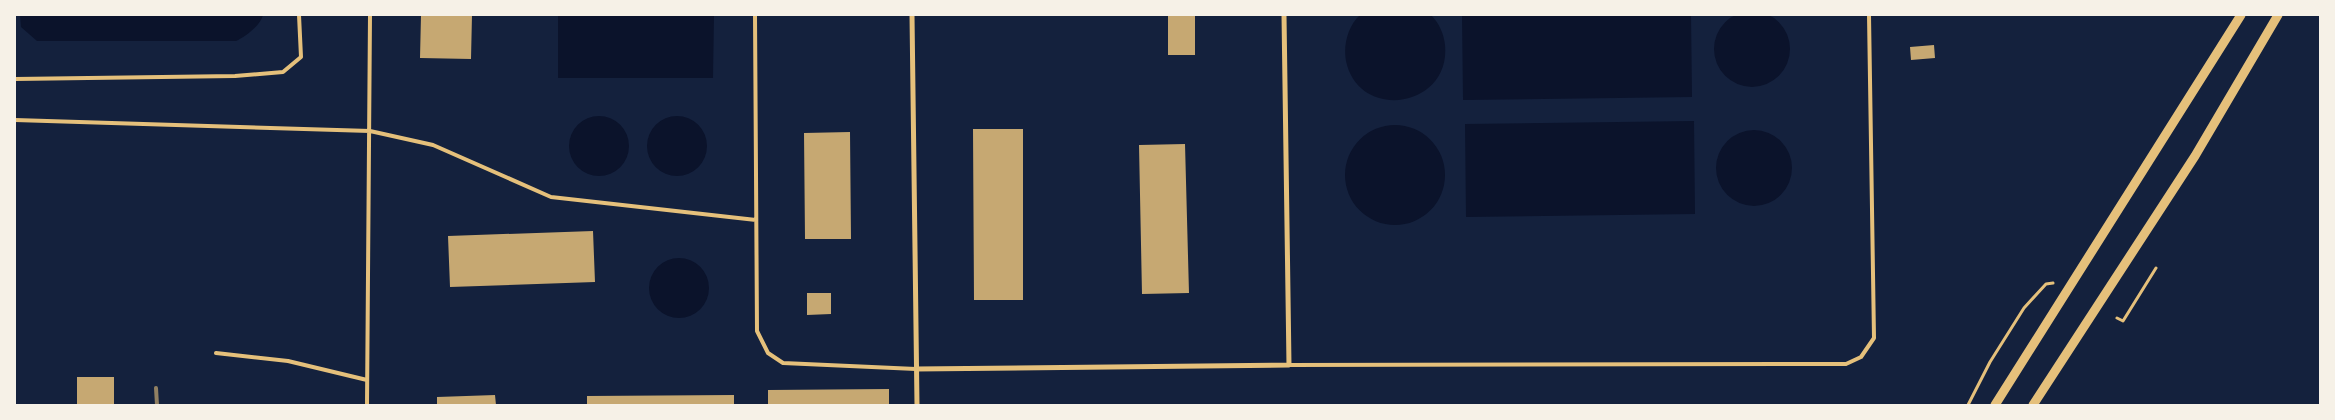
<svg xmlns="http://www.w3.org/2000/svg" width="2335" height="420" font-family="'Work Sans',sans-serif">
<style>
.water{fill:#0b132b}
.building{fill:#c6a872}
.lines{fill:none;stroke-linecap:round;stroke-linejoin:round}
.path{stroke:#e5c07b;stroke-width:3}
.service{stroke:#e5c07b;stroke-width:4}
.minor{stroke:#e5c07b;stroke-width:5}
.tertiary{stroke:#e5c07b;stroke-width:9}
.rail{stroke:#918062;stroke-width:4}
</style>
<rect width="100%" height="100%" fill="#14213d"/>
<!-- water -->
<path class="water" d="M1714 49a38 38 0 1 1 76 0a38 38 0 1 1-76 0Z
M 20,15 L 263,15 C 261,25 245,37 236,41 L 37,41 L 21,27 Z
M 558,15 L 714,15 L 713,78 L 558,78 Z
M 1360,15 L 1431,15 C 1439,23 1444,34 1445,45 C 1451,108 1359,122 1346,61 C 1343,45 1348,26 1360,15 Z
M 1462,15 L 1691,15 L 1692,97 L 1463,100 Z
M647 146a30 30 0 1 1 60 0a30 30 0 1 1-60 0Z
M569 146a30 30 0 1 1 60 0a30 30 0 1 1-60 0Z
M 1694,121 L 1695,214 L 1466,217 L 1465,124 Z
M1345 175a50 50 0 1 1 100 0a50 50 0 1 1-100 0Z
M1716 168a38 38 0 1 1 76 0a38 38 0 1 1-76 0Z
M649 288a30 30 0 1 1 60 0a30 30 0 1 1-60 0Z"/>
<!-- building -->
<path class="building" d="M 421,15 L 472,15 L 471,59 L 420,58 Z
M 1168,15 L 1195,15 L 1195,55 L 1168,55 Z
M 1934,45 L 1935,58 L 1911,60 L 1910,47 Z
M 973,129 L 1023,129 L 1023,300 L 974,300 Z
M 850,132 L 851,239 L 805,239 L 804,133 Z
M 1185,144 L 1189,293 L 1142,294 L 1139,145 Z
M 593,231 L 595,282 L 450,287 L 448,236 Z
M 807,293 L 831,293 L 831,314 L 807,315 Z
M 77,377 L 114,377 L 114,405 L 77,405 Z
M 889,389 L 889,405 L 768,405 L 768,390 Z
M 495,395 L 496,405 L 437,405 L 437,397 Z
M 734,395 L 734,405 L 587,405 L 587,396 Z"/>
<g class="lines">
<!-- path -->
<path class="path" d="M 2117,318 L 2123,321 L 2156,268
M 1968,405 L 1990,362 L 2024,308 L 2046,284 L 2053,283"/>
<!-- service -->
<path class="service" d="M 755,15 L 757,331 L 768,353 L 783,363 L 916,369
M 15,79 L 235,76 L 283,72 L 301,57 L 299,15
M 15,120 L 370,131 L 433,145 L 551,197 L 756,220
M 216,353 L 288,361 L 367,380
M 1289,365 L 1846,364 L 1861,357 L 1874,338 L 1869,15
M 367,405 L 370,15"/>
<!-- minor -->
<path class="minor" d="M 912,15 L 917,405
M 916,369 L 1289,365 L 1284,15"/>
<!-- tertiary -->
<path class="tertiary" d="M 1995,405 L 2241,15
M 2033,405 L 2195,156 L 2278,15"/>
<!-- rail -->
<path class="rail" d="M 156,388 L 157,405"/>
</g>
<!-- border -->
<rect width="2335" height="420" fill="none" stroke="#f6f1e7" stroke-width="32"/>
</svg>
